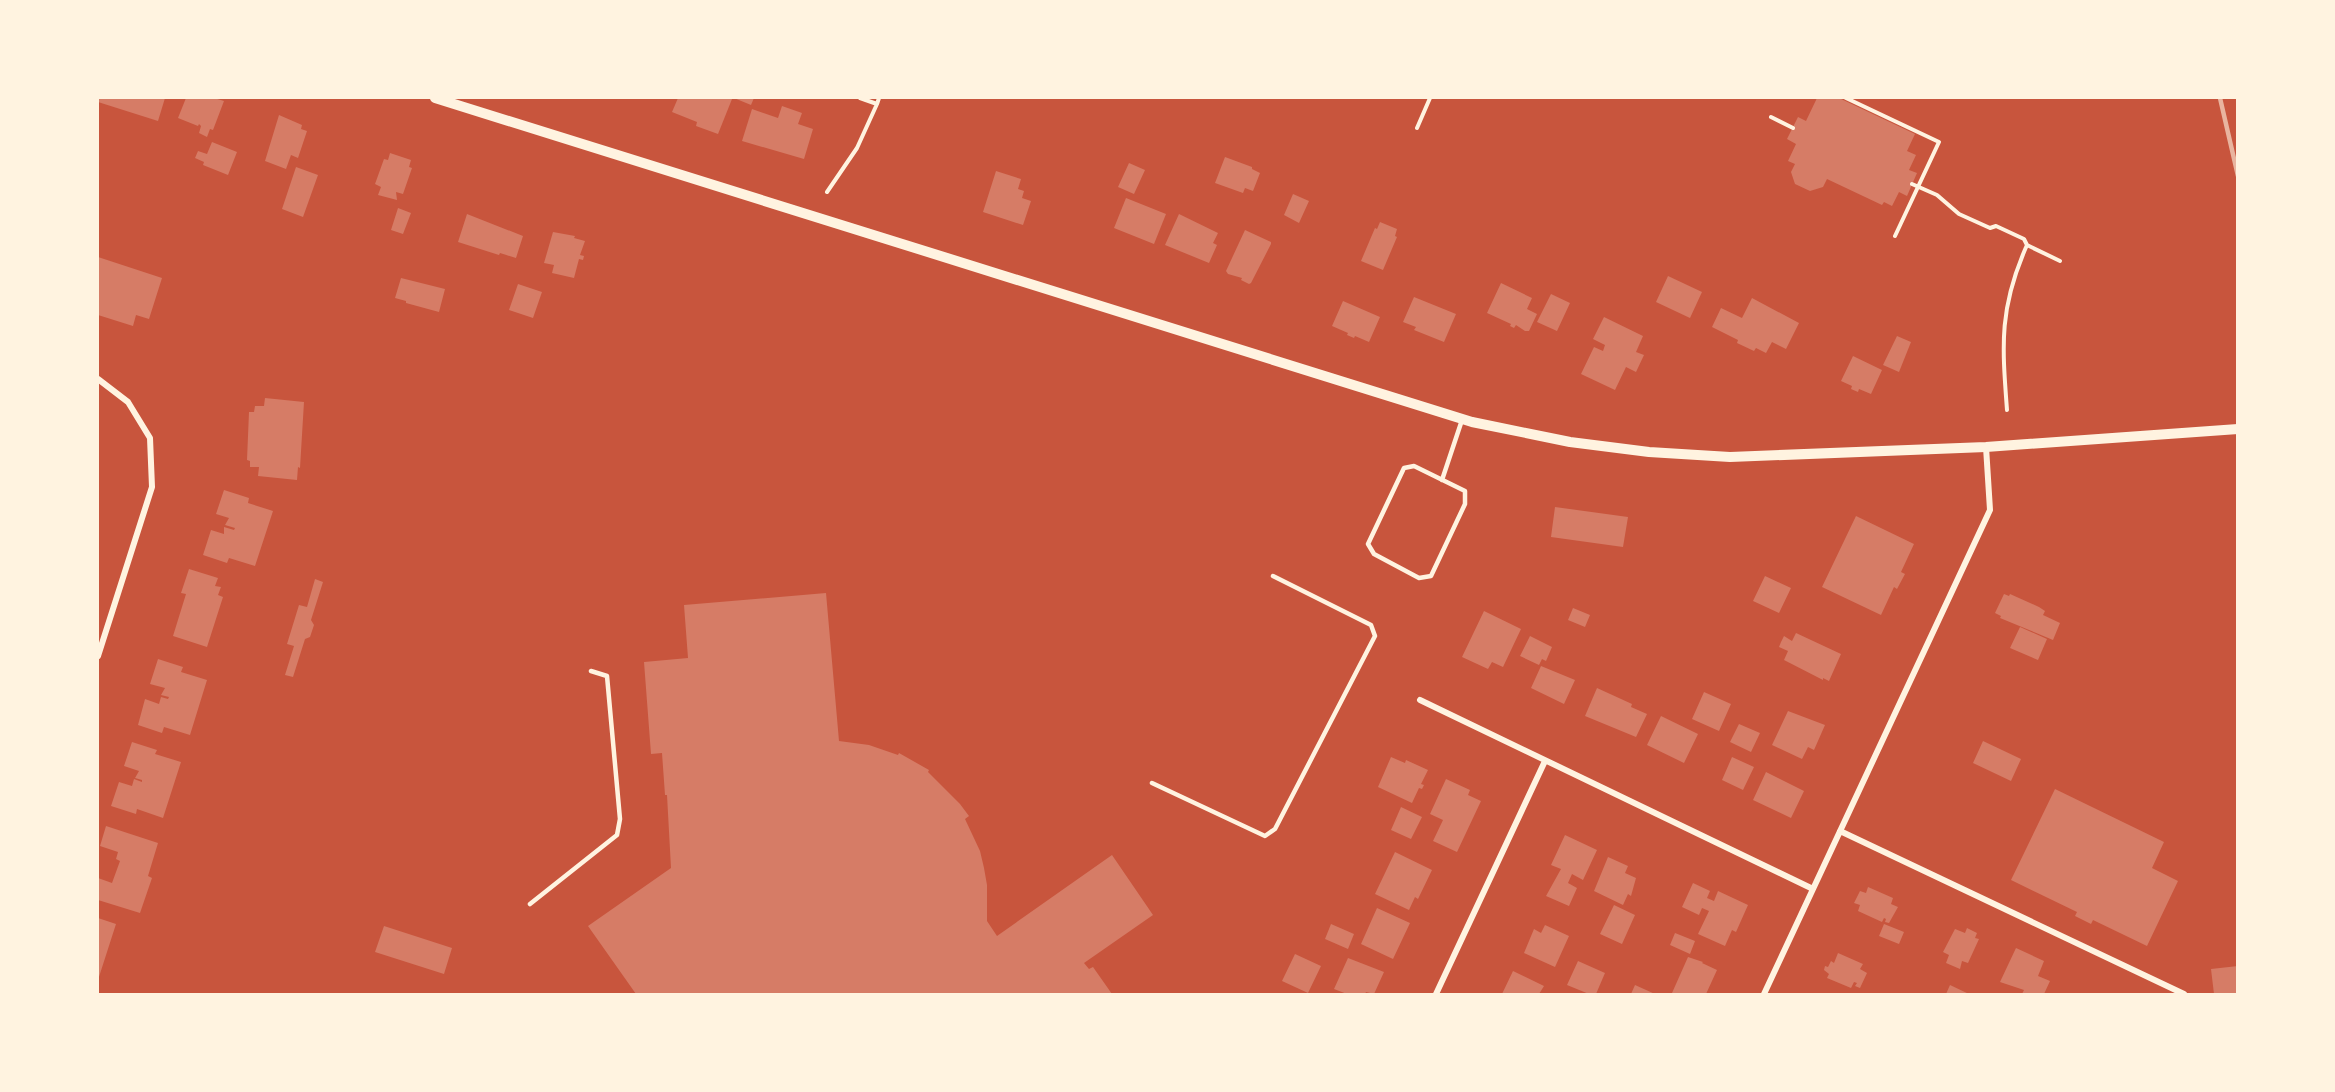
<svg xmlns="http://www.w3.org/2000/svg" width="2335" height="1092" font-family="'Work Sans',sans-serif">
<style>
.building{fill:#d67c66}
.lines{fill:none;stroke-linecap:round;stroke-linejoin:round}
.path{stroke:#fff3e0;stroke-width:4}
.service{stroke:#fff3e0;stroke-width:4.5}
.minor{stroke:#fff3e0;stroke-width:6}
.tertiary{stroke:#fff3e0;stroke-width:10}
.rail{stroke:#e9b49f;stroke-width:4.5}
</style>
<rect width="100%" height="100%" fill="#c8553d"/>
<!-- building -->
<path class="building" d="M 98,98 L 165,98 L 158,121 L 98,102 Z
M 186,98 L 214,98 L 224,101 L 213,130 L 210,129 L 207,137 L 199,133 L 201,126 L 199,124 L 198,126 L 178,118 Z
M 678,98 L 728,98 L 732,99 L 718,134 L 696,126 L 697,122 L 672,112 Z
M 734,98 L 754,98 L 751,105 Z
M 1817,98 L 1839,98 L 1915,134 L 1907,151 L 1916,155 L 1909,170 L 1917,173 L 1907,196 L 1899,192 L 1892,206 L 1884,202 L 1882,205 L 1827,179 L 1823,187 L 1810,191 L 1795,184 L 1791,172 L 1795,164 L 1788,161 L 1796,144 L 1787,139 L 1798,117 L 1806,121 Z
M 782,106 L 802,113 L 798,124 L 813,129 L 804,159 L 742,141 L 752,109 L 778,118 Z
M 279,115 L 302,125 L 301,129 L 307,131 L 298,158 L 291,155 L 286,169 L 265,161 Z
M 212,142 L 237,152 L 228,175 L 203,165 L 204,162 L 195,158 L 198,151 L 207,154 Z
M 390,153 L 411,160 L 409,167 L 412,168 L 403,194 L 396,192 L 397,200 L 378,195 L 381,187 L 375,184 L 384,159 L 388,160 Z
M 1225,157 L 1252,167 L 1252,169 L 1260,173 L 1253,191 L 1245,188 L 1243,193 L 1215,183 Z
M 1129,163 L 1145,170 L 1134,194 L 1118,187 Z
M 296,167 L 318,175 L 303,217 L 282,209 Z
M 996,171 L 1021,179 L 1018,189 L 1024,191 L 1022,198 L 1031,201 L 1023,225 L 983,212 Z
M 1293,194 L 1309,201 L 1299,223 L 1284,215 Z
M 1126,198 L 1166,214 L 1154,244 L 1114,228 Z
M 398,208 L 411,213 L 403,234 L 391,230 Z
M 467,214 L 523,236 L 516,258 L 500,253 L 499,255 L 458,242 Z
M 1179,214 L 1218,233 L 1213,243 L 1217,245 L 1209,263 L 1165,245 Z
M 1380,222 L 1397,229 L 1395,236 L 1397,237 L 1383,270 L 1361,261 L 1375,228 L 1377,229 Z
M 1245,230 L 1271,242 L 1271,244 L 1251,283 L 1249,284 L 1241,280 L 1242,278 L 1228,274 L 1226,271 Z
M 553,232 L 575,236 L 574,238 L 585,241 L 580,255 L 584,256 L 583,260 L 579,259 L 574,278 L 552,273 L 554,265 L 544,263 Z
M 98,257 L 162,278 L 149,319 L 136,315 L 133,326 L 98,315 Z
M 1668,276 L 1702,292 L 1690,318 L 1656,302 Z
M 401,278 L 445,289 L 439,312 L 406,303 L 406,301 L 395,298 Z
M 1501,283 L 1532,298 L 1527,309 L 1537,314 L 1529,331 L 1525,331 L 1516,325 L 1514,328 L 1510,326 L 1511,324 L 1487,313 Z
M 518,284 L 542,292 L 533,318 L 509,310 Z
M 1551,294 L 1570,303 L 1557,331 L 1537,322 Z
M 1414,297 L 1456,314 L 1444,342 L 1414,330 L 1416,327 L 1403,322 Z
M 1752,298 L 1799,323 L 1786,349 L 1772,342 L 1766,353 L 1756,348 L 1754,351 L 1737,343 L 1738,340 L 1712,327 L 1721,308 L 1742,318 Z
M 1343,301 L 1380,317 L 1369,342 L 1355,336 L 1354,338 L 1347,335 L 1348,333 L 1332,326 Z
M 1604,317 L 1643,336 L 1636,352 L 1644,355 L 1636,372 L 1626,367 L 1615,390 L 1581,374 L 1594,347 L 1603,351 L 1605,345 L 1593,339 Z
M 1897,336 L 1911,342 L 1899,372 L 1883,365 Z
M 1853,356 L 1882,370 L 1871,394 L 1859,389 L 1858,392 L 1851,389 L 1852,386 L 1841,381 Z
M 265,398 L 304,402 L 300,468 L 298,467 L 297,480 L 258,476 L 259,467 L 250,467 L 250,461 L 247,460 L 249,412 L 254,412 L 255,406 L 264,406 Z
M 224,490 L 249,498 L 248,503 L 273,511 L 255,566 L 229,558 L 227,563 L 203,555 L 211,530 L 224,534 L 224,527 L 234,530 L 235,528 L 225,525 L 229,518 L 216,514 Z
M 1555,507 L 1628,517 L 1623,547 L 1551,537 Z
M 1856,516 L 1914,544 L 1901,572 L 1905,574 L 1897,589 L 1894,587 L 1881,615 L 1822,587 Z
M 189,569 L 218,578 L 215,586 L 221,587 L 218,595 L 223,597 L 207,647 L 173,636 L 186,594 L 181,593 Z
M 1765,576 L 1791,588 L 1779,613 L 1753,601 Z
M 315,579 L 323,582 L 311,620 L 314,625 L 310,637 L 305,639 L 293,677 L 285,675 L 294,646 L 287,644 L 299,605 L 307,607 Z
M 826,593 L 839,741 L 869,745 L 898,755 L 899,753 L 929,770 L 928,772 L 960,804 L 969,816 L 965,819 L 980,851 L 984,868 L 987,885 L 987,921 L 997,936 L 1112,855 L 1153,915 L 1084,963 L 1089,969 L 1093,967 L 1112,994 L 636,994 L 588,926 L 671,868 L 667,795 L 665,795 L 662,753 L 651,754 L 644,662 L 688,658 L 684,605 Z
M 2004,594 L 2009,596 L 2010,594 L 2039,607 L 2045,611 L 2043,615 L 2060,623 L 2053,640 L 2000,618 L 2001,616 L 1995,613 Z
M 1573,608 L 1590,615 L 1585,627 L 1568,620 Z
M 1484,611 L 1521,629 L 1503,667 L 1492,662 L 1488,669 L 1462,657 Z
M 2020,627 L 2047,639 L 2038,660 L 2010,648 Z
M 1796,633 L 1841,654 L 1829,681 L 1823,678 L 1823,680 L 1784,660 L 1788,651 L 1779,647 L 1781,642 L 1784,636 L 1792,641 Z
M 1530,636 L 1552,647 L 1546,661 L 1542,659 L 1539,665 L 1520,656 Z
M 158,659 L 183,667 L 181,672 L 207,680 L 190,735 L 164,727 L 162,733 L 138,725 L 145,699 L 159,704 L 161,697 L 168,699 L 169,697 L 161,695 L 165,688 L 150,684 Z
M 1541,666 L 1575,680 L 1564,704 L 1531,688 Z
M 1597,688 L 1632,704 L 1631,707 L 1647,714 L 1636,737 L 1585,716 Z
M 1704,692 L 1731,704 L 1719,731 L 1692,719 Z
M 1788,711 L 1825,725 L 1814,750 L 1808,747 L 1802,759 L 1772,745 Z
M 1661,716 L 1698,734 L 1684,763 L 1647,745 Z
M 1739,724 L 1760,733 L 1751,752 L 1730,742 Z
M 1983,741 L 2021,759 L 2011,781 L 1973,763 Z
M 132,742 L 157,750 L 155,754 L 181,762 L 163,818 L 137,809 L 136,814 L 111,806 L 119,782 L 132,786 L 134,779 L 142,782 L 142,780 L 135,778 L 139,771 L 124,766 Z
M 1391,757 L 1405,763 L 1406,760 L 1428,770 L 1421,784 L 1424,785 L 1422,789 L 1419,788 L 1412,803 L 1378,787 Z
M 1732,757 L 1754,767 L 1743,790 L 1722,780 Z
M 1766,772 L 1804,791 L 1791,818 L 1753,800 Z
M 1446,779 L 1470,790 L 1468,795 L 1481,801 L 1457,852 L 1433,841 L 1443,820 L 1430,814 Z
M 2055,789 L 2164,842 L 2152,868 L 2178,881 L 2147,946 L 2093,920 L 2091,924 L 2075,916 L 2077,912 L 2011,880 Z
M 1401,807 L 1422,817 L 1411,839 L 1391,830 Z
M 106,826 L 158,843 L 148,876 L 152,878 L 140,913 L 98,900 L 98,878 L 112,883 L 120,861 L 116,859 L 118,852 L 100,846 Z
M 1565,835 L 1597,850 L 1583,880 L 1572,874 L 1568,883 L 1577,888 L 1569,906 L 1546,896 L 1561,869 L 1551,865 Z
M 1395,852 L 1432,870 L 1418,899 L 1415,897 L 1409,910 L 1375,894 Z
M 1608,857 L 1628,866 L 1625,873 L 1636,878 L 1631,896 L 1628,894 L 1623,905 L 1594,891 Z
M 1693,883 L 1710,891 L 1707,898 L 1714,901 L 1718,891 L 1748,905 L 1736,932 L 1732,930 L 1725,946 L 1698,934 L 1709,911 L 1702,908 L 1699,915 L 1682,907 Z
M 1868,887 L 1893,898 L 1891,904 L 1898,907 L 1889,923 L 1885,922 L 1886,919 L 1884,918 L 1882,922 L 1858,911 L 1860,905 L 1854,903 L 1860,891 L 1866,893 Z
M 1614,905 L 1635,915 L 1622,944 L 1600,934 Z
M 1377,908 L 1410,923 L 1393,959 L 1361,944 Z
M 98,918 L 116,924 L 98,980 Z
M 1331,924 L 1354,934 L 1348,949 L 1325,939 Z
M 1884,924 L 1904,932 L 1899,944 L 1879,936 Z
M 1545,925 L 1569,936 L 1555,967 L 1524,953 L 1534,929 L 1541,933 Z
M 384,926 L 452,948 L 444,974 L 375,952 Z
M 1967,928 L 1977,933 L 1975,938 L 1979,939 L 1968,963 L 1962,961 L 1960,969 L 1946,963 L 1949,955 L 1943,952 L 1955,929 L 1965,933 Z
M 1675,933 L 1695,941 L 1690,954 L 1670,945 Z
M 2016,948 L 2044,961 L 2038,976 L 2050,981 L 2044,994 L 2022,994 L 2024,990 L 2000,982 Z
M 1838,953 L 1863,964 L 1860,969 L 1867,973 L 1860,988 L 1855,986 L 1857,983 L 1854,982 L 1851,988 L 1827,978 L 1829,974 L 1824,970 L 1825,966 L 1828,967 L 1831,961 L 1834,963 Z
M 1295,954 L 1321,966 L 1308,993 L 1282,981 Z
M 1688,957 L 1703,962 L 1702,963 L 1717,970 L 1706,994 L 1676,994 L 1672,993 Z
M 1348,958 L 1384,972 L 1374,994 L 1366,992 L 1365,994 L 1347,994 L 1334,989 Z
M 1578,961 L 1605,973 L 1596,994 L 1589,994 L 1567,985 Z
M 2238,966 L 2238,994 L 2214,994 L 2211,969 Z
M 1513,971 L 1544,986 L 1539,994 L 1502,994 Z
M 1635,985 L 1655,994 L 1631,994 Z
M 1950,985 L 1969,994 L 1946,994 Z"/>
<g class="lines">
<!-- path -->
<path class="path" d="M 860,98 L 877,104 L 879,98
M 1846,98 L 1939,142 L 1895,236
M 1771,117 L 1793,128
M 1417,128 L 1430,98
M 1912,184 L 1937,195 L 1959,214 L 1990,228 L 1996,226 L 2024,239 L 2027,245 L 2060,261
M 827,192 L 857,148 L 877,104
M 2007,410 C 2002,344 1999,308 2027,245"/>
<!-- service -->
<path class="service" d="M 1414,466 L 1465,491 L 1465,504 L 1431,576 L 1419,578 L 1374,554 L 1368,544 L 1404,468 Z
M 1442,480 L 1462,420
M 1152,783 L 1265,836 L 1275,829 L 1375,636 L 1371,625 L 1273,576
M 530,904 L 617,835 L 620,819 L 607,676 L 591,671"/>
<!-- minor -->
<path class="minor" d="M 98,379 L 128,402 L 150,438 L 152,487 L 98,656
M 1420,700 L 1813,889
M 1840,831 L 2184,994
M 1436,994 L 1545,761
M 1764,994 L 1990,510 L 1986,447"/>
<!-- tertiary -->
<path class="tertiary" d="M 435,98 L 1472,422 L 1570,442 L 1649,452 L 1730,457 L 1986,447 L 2238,429"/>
<!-- rail -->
<path class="rail" d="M 2220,98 L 2238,176"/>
</g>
<!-- border -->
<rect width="2335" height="1092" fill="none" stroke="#fff3e0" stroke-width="198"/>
</svg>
